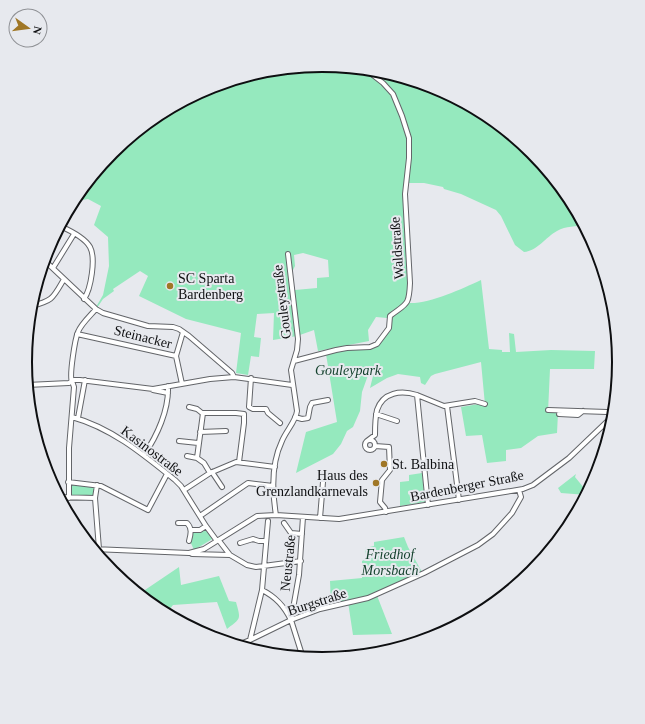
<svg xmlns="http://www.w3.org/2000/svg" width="645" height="724" font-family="Georgia,serif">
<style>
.green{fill:#95e9be;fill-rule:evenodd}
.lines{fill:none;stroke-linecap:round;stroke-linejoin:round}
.minor-casing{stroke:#636569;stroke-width:6}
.minor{stroke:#fff;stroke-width:4}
.poi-dot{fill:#a07726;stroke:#e7e9ee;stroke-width:1.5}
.labels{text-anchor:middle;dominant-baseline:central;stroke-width:4;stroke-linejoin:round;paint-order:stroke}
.street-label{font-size:14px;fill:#0e0f11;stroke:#e7e9ee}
.poi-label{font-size:14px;fill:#0e0f11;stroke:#e7e9ee;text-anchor:start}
.park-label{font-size:14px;font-style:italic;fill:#16432f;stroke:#e7e9ee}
.rim{fill:none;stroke:#0e0f11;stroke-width:2}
</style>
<rect width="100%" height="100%" fill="#e7e9ee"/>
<!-- green -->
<path class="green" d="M 323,65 L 381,70 L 437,87 L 488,115 L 533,152 L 570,197 L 585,226 C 576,226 566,226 557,231 C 546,237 537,251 524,252 L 515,245 L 501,216 L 496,210 L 461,194 L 444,189 L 443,187 L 424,183 L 405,183 L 409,274 L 407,301 L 387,318 L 376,317 L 368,330 L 369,341 L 318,351 L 314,330 L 297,336 L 273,340 L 274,313 L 257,314 L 254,337 L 261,338 L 259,357 L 251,356 L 248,375 L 236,373 L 241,333 L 186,319 L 139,296 L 148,276 L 140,271 L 113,289 L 114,291 L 103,299 L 97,308 L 96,307 L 103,295 L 109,266 L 108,237 L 94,225 L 101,206 L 88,199 L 72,202 L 75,197 L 112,151 L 157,115 L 209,87 L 265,70 ZM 303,253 L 328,260 L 329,277 L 317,278 L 317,288 L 295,290 L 295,296 L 292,296 L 291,274 L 295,266 L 294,255 Z
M 481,280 L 489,349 L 502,350 L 502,352 L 510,352 L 509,333 L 514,334 L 516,352 L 551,350 L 595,351 L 594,369 L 550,369 L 548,412 L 558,413 L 557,433 L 538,436 L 521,448 L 506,450 L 506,461 L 487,463 L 482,435 L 466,436 L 461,407 L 479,404 L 485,405 L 481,362 L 435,374 L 431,376 L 425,385 L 421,383 L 420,377 L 398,374 L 387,378 L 370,388 L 374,372 L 370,371 L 372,364 L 362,392 L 360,411 L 353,427 L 347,431 L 341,444 L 333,454 L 296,473 L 306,432 L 337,422 L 326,354 L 378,345 L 385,337 L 390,328 L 392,318 L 409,303 C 429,304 462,289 481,280 Z
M 422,473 L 425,502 L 400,506 L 400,482 L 409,481 L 409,475 Z
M 576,474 L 575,477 L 584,488 L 591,488 L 587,495 L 561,493 L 558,488 Z
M 70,484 L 96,486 L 95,498 L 70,496 Z
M 206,527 L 214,538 L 194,550 L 190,541 L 192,531 Z
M 404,537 L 408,547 L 422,572 L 376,593 L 392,634 L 353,635 L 348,602 L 331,605 L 330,581 L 362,578 L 362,561 L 366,559 L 365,548 L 374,546 L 374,542 Z
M 179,567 L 181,585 L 219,576 L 229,601 L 236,602 C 241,620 241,618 227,629 L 217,602 L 173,605 L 166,614 L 157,609 L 139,594 Z"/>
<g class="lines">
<defs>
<path id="minor" d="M 60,226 C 69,230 85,238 90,247 C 96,258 91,289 84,299
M 44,260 L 96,309 L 103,313 L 148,326 L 173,327 L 179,329 L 189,336 L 232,373 L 234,377
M 53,268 L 74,234
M 31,306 C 53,301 53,298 64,279
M 77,334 L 176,356 L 182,384
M 27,342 L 31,421
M 176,356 L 183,332
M 294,361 L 336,350 L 347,348 L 370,347 L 377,344 L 389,328 L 390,316 C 407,303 409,306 410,283 L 405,194 L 409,158 L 409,138 L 402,116 L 393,94 L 383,83 L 365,69
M 251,378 L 249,407 L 253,409 L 266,409 L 268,413 L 280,423
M 72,382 C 69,376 75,339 78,332 C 81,324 90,316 96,309
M 27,385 L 69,383 L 74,380 L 80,380 L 153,389 L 210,379 L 234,377 L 292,385
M 153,390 L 168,393
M 616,403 L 616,323
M 447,406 L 459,500
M 189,407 L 197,409 L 202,413 L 236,413 L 244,414 L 244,423 L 239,462
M 548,410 L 607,412 L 613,416
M 203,413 L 197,458 L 204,463 L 210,473
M 376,414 L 397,421
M 559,414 L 578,415 L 583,411
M 72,417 C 112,428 144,455 175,480 L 181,486 L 206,526 L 217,541
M 295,417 L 302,419 L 308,418 L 310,407 L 312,403 L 328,400
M 78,418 L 85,380
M 200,432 L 226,431
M365 445a5 5 0 1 1 10 0a5 5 0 1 1-10 0Z
M 179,441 L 198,443
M 367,441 L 375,435 C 375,427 375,418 377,410 C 383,392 401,390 417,395
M 375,446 L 389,447 L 390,470 L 382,480 L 380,502 L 385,508 L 386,512
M 144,455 C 157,436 169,410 168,386
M 187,456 L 197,458
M 212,472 L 222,487
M 68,482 L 101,486 L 148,510 L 167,474
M 97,485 L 95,498 L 99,549
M 184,490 L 210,473 L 236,462 L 275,467
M 59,497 L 95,498
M 69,498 L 69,448 L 74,387 L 72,381
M 428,505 L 417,395 L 444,406 L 475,401 L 485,404
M 276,515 C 272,491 271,464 282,441 C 286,431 296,421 297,411 L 291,370 L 297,350 L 298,339 L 288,254
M 200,516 L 248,483 L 273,486
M 320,518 L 323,482
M 178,523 L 187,523 C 192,528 191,534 189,541
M 284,523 L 291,533 L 302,534
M 191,530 L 200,530 L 206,526
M 220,542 L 230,555
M 240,543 L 253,539 L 259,541 L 266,541
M 93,549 L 189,553 L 204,549 L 257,516 L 276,515 L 339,519 L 523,489 L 533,485 L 569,458 L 615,414
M 192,554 L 230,555 L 247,565 L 256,567 L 301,561
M 262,590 C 276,597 284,606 291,620
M 250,640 L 291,620 L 320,609 L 368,598 L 424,573 L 478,545 L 493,534 L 512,513 L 521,497 L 519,490
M 239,646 L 240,644 L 250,640 L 262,590 L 268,521
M 303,658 L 291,620 L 299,575 L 303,517"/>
</defs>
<!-- minor casing -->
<use href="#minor" class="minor-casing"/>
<!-- minor -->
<use href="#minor" class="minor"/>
</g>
<!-- markers -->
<g class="poi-dot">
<circle cx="170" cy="286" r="4"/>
<circle cx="384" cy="464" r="4"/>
<circle cx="376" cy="483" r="4"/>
</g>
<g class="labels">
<!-- street labels -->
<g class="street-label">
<text transform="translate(397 248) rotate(-94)">Waldstraße</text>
<text transform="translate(282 302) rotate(-97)">Gouleystraße</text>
<text transform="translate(143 337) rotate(14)">Steinacker</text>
<text transform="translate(152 451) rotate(37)">Kasinostraße</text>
<text transform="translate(467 486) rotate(-11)">Bardenberger Straße</text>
<text transform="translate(288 563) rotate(-84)">Neustraße</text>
<text transform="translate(317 602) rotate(-18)">Burgstraße</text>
</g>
<!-- poi labels -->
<g class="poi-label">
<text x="178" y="278">SC Sparta<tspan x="178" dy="16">Bardenberg</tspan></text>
<text x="392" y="464">St. Balbina</text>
<text x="368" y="475" text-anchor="end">Haus des<tspan x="368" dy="16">Grenzlandkarnevals</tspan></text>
</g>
<!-- park labels -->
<g class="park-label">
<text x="348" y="370">Gouleypark</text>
<text x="390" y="554">Friedhof<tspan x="390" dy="16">Morsbach</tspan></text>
</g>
</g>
<!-- crop -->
<path d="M0 0H645V724H0ZM32 362a290 290 0 1 1 580 0a290 290 0 1 1-580 0Z" fill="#e7e9ee" fill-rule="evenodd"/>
<path class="rim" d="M32 362a290 290 0 1 1 580 0a290 290 0 1 1-580 0Z"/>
<!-- north arrow -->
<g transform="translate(28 28) rotate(104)"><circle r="19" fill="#e7e9ee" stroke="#909296"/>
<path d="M0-3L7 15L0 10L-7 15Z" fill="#a07726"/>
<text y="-6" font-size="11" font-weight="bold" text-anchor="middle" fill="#0e0f11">N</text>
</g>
</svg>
